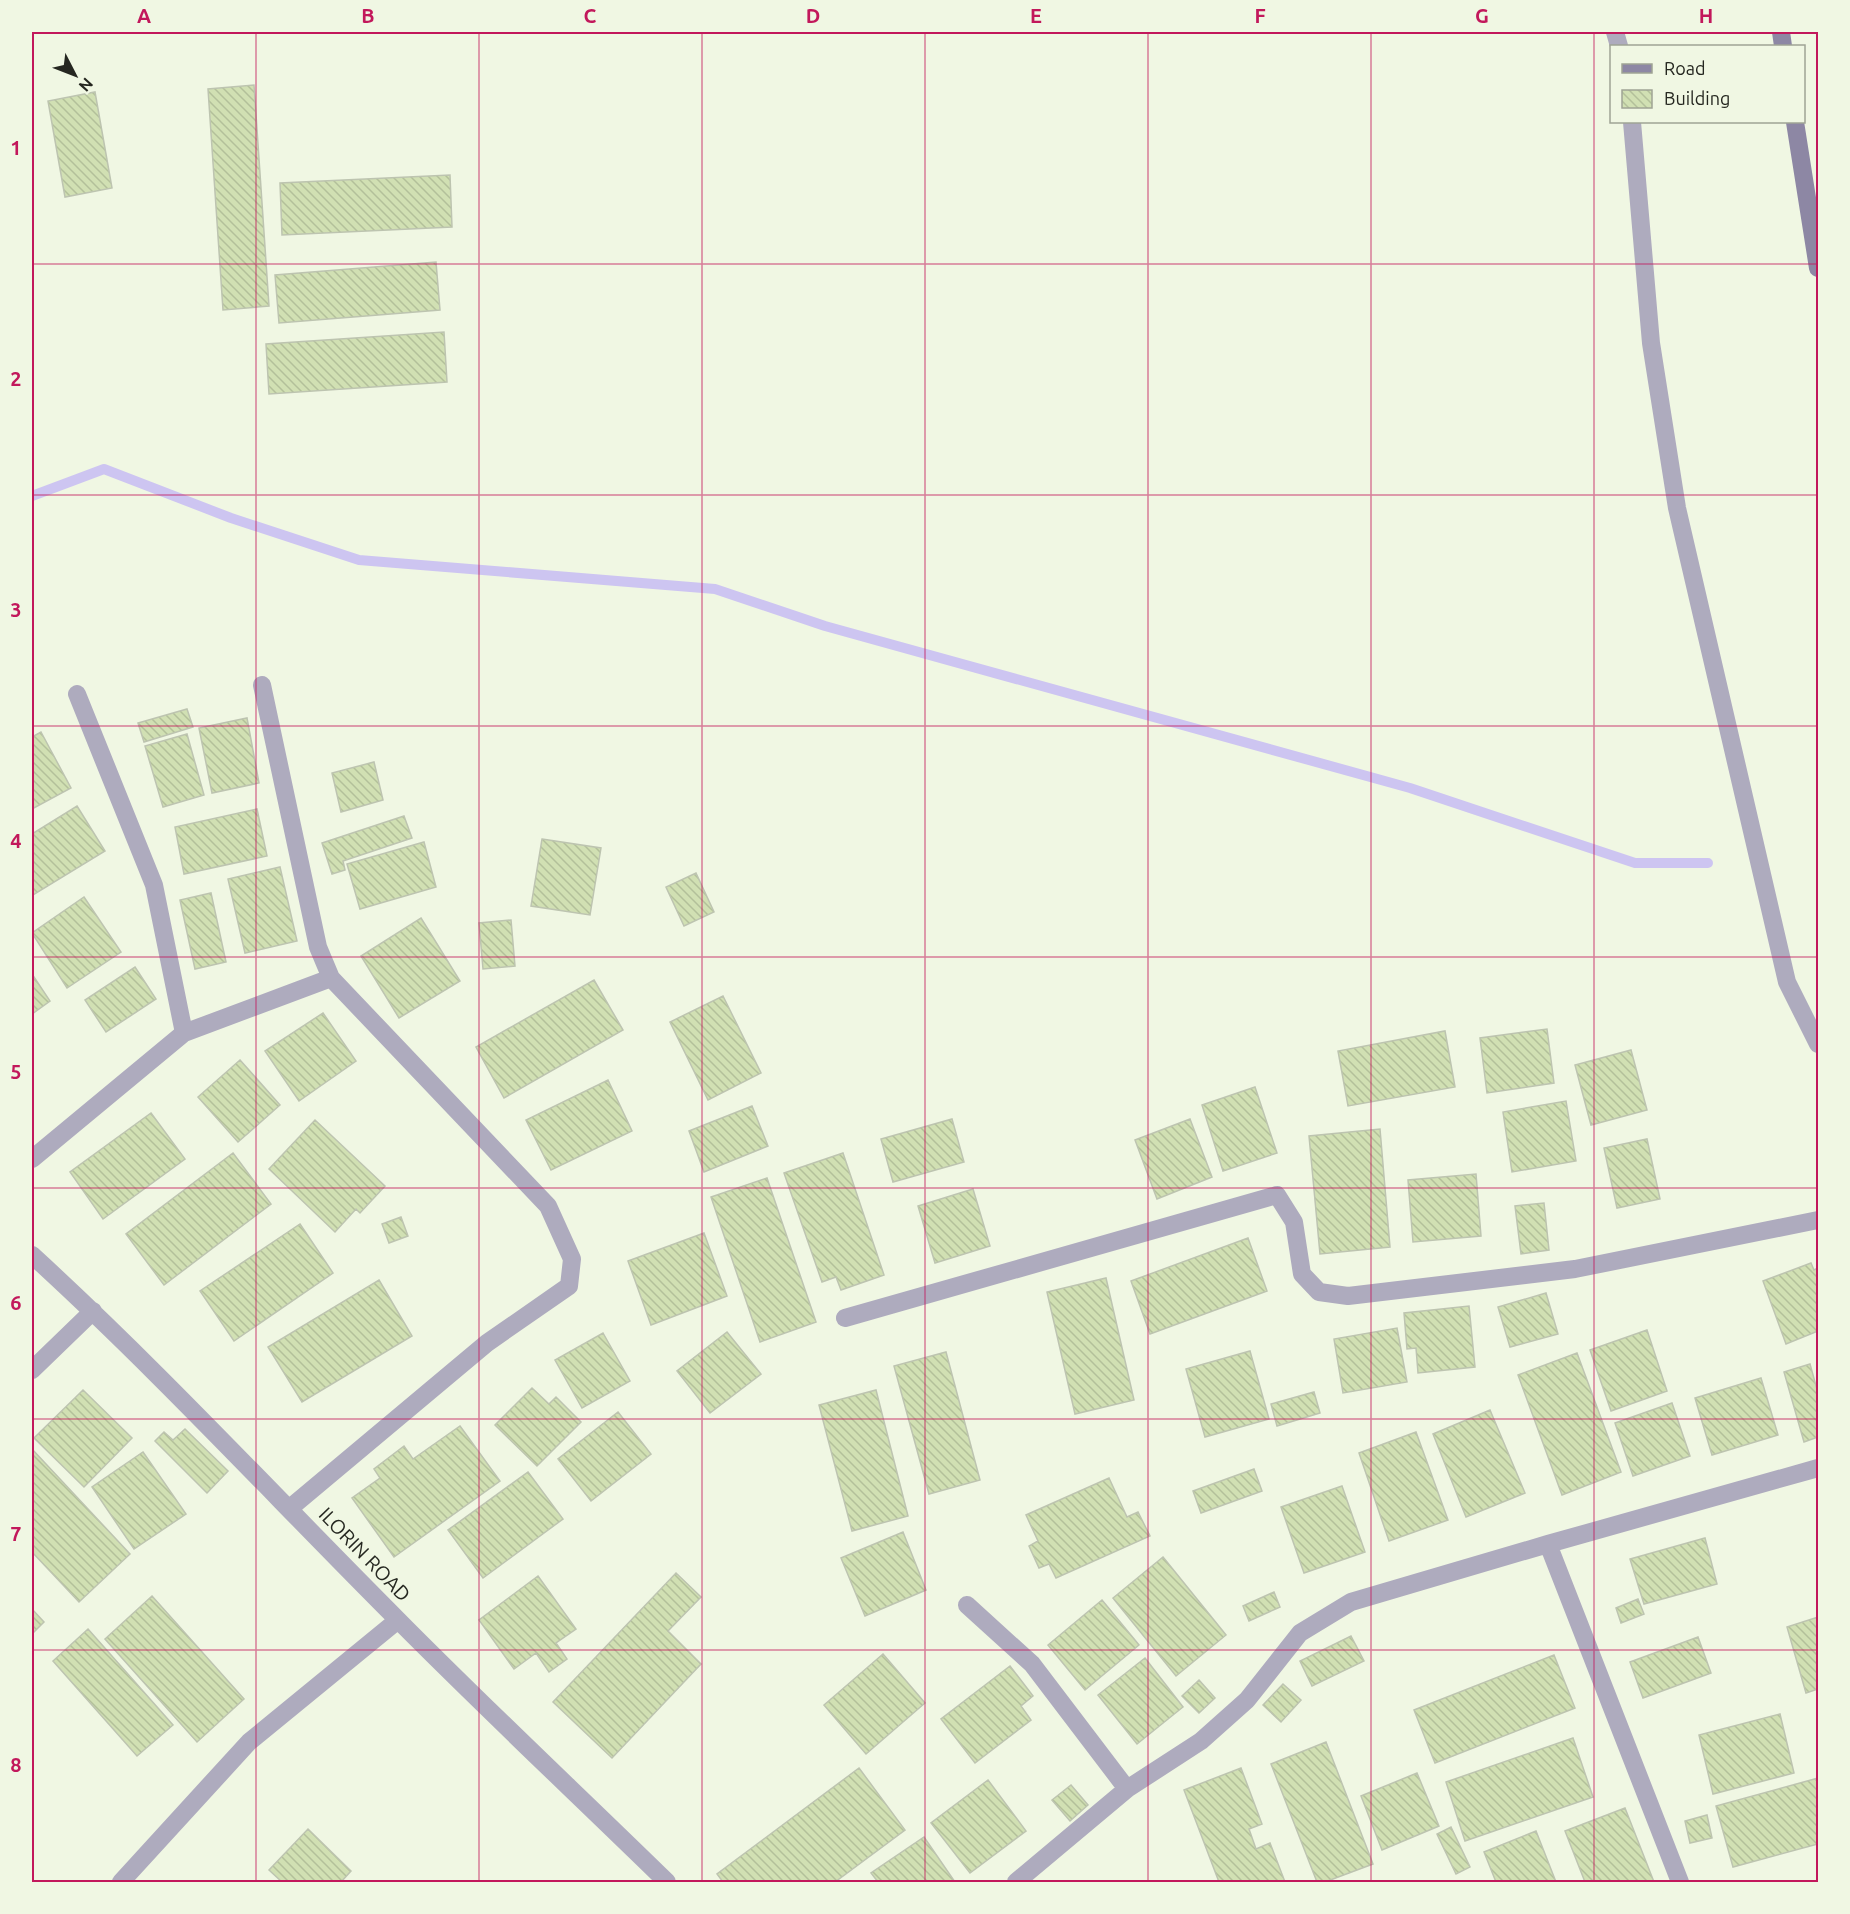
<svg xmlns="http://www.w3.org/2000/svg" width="1850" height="1914" font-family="Ubuntu,sans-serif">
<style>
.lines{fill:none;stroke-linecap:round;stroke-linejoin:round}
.stream{stroke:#cdc5f1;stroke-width:10}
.building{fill:url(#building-back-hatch);stroke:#bdc4b0;stroke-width:1.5}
.minor{stroke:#aeabbe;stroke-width:18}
.secondary{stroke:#8d87a4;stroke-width:18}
.grid{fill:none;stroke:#c2185b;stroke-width:1.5;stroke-opacity:0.55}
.labels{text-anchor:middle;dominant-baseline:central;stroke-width:6;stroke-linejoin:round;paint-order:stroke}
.street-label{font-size:20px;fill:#252720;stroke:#f0f7e3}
.neatline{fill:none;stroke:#c2185b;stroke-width:2}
.grid-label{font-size:20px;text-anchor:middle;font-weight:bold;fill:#c2185b}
</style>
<defs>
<pattern id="building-back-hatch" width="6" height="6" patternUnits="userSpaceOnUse" patternTransform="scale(1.5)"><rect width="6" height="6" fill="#d1e0b3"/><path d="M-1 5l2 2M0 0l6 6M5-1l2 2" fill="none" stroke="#b3c09a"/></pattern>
</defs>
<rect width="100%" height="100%" fill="#f0f7e3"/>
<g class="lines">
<!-- stream -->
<path class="stream" d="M 32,496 L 104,469 L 231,518 L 359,560 L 715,589 L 825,626 L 1410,788 L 1635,863 L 1708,863"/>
</g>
<!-- building -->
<path class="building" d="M 254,85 L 269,306 L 223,310 L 208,89 Z
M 95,92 L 112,188 L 65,197 L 48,101 Z
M 450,175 L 452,227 L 282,235 L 280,183 Z
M 436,262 L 440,310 L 279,323 L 275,275 Z
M 444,332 L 447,382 L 269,394 L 266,344 Z
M 187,709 L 193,727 L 144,742 L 138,723 Z
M 247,718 L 259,783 L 212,793 L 199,728 Z
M 41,732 L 71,788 L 32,809 L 32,737 Z
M 187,734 L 204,795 L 163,807 L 145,746 Z
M 374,762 L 383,800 L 341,812 L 332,773 Z
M 77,806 L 105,851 L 33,895 L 32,893 L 32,834 Z
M 257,809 L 267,856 L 184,874 L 175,827 Z
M 404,816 L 412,838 L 343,861 L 345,870 L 332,874 L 322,843 Z
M 542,839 L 601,848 L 590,915 L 531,906 Z
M 424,842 L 436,887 L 360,909 L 347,864 Z
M 280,867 L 297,941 L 245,953 L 228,879 Z
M 696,873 L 714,912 L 684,926 L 666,887 Z
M 211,893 L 226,962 L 195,969 L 180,900 Z
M 84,897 L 121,952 L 67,988 L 32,933 Z
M 421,918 L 460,981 L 399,1018 L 361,956 Z
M 511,920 L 515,966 L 483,969 L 479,923 Z
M 135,967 L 156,999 L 106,1032 L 85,1000 Z
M 32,974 L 50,1001 L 32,1014 Z
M 594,980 L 623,1030 L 504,1098 L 476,1047 Z
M 723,996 L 761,1073 L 708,1100 L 670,1022 Z
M 323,1013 L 356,1061 L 299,1101 L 265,1051 Z
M 1547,1029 L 1554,1083 L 1487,1093 L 1480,1038 Z
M 1445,1031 L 1455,1087 L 1348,1106 L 1338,1051 Z
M 1631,1050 L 1647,1110 L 1591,1125 L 1575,1065 Z
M 240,1060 L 280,1105 L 238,1142 L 198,1097 Z
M 608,1080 L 632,1131 L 551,1170 L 526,1120 Z
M 1255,1087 L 1277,1153 L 1223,1171 L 1202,1105 Z
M 1566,1101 L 1576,1161 L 1512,1172 L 1503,1112 Z
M 752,1106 L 768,1146 L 704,1172 L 689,1131 Z
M 151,1113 L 185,1159 L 103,1219 L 70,1172 Z
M 952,1119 L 964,1162 L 893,1182 L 881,1139 Z
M 1190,1119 L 1212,1177 L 1157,1199 L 1135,1140 Z
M 315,1120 L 385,1186 L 360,1213 L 356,1209 L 335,1232 L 269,1169 Z
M 1380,1129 L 1390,1247 L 1320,1254 L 1309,1136 Z
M 1647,1139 L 1660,1199 L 1617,1208 L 1604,1148 Z
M 233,1153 L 271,1204 L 164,1285 L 126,1234 Z
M 843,1153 L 884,1275 L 841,1290 L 836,1277 L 822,1282 L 784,1173 Z
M 1476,1174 L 1481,1236 L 1413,1242 L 1408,1180 Z
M 767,1178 L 816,1322 L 760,1342 L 711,1197 Z
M 973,1189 L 990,1246 L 935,1263 L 918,1206 Z
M 1544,1203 L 1549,1250 L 1521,1254 L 1515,1206 Z
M 401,1217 L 408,1236 L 389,1243 L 382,1224 Z
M 300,1224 L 333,1273 L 234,1341 L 200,1291 Z
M 704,1233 L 727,1296 L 651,1325 L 628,1261 Z
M 1248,1238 L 1267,1291 L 1150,1334 L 1131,1281 Z
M 1811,1263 L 1814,1270 L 1818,1268 L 1818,1331 L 1786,1344 L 1763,1281 Z
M 1106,1278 L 1134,1400 L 1075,1414 L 1047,1292 Z
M 379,1280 L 412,1336 L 302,1402 L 268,1347 Z
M 1546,1293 L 1558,1334 L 1510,1347 L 1498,1307 Z
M 1469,1306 L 1475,1367 L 1418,1373 L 1416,1348 L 1407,1349 L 1404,1313 Z
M 1397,1328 L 1407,1382 L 1343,1393 L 1334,1339 Z
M 1647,1330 L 1667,1391 L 1611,1411 L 1590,1350 Z
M 727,1332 L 761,1374 L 710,1413 L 677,1371 Z
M 603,1333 L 630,1381 L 582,1408 L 555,1360 Z
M 1250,1351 L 1269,1419 L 1205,1437 L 1186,1369 Z
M 946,1352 L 980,1480 L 929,1494 L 894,1366 Z
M 1577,1353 L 1621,1472 L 1562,1495 L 1518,1375 Z
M 1810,1364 L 1818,1393 L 1818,1437 L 1804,1442 L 1784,1372 Z
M 1761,1378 L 1778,1435 L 1712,1455 L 1695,1398 Z
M 532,1388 L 549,1404 L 556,1397 L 581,1422 L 537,1466 L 495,1425 Z
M 83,1390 L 132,1438 L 84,1487 L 34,1438 Z
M 876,1390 L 908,1516 L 852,1531 L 819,1405 Z
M 1314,1392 L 1320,1413 L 1277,1426 L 1271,1404 Z
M 1672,1403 L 1690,1456 L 1633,1476 L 1615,1423 Z
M 1490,1410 L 1525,1493 L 1466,1517 L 1433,1434 Z
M 618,1412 L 651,1454 L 591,1501 L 558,1459 Z
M 460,1426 L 500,1481 L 394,1557 L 352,1498 L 380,1478 L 374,1469 L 404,1446 L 413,1459 Z
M 185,1429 L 228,1471 L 207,1493 L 155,1441 L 164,1432 L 173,1440 Z
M 1416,1432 L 1448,1520 L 1389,1541 L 1359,1453 Z
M 32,1449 L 130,1554 L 79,1602 L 32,1552 Z
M 143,1452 L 186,1514 L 134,1549 L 92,1487 Z
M 1254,1469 L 1262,1491 L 1201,1513 L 1193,1491 Z
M 528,1472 L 563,1519 L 483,1578 L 448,1530 Z
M 1109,1478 L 1127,1517 L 1138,1512 L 1150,1536 L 1056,1578 L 1049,1564 L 1039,1568 L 1029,1546 L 1038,1541 L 1026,1515 Z
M 1342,1486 L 1365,1552 L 1304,1573 L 1281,1507 Z
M 903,1532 L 926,1590 L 865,1616 L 841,1558 Z
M 1705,1538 L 1717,1584 L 1644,1604 L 1630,1559 Z
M 1163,1557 L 1226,1635 L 1176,1676 L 1113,1598 Z
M 676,1573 L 701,1597 L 668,1631 L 701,1664 L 612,1758 L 553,1702 Z
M 538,1576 L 576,1629 L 556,1643 L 567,1659 L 549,1672 L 536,1653 L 514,1669 L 479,1620 Z
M 1274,1592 L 1280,1607 L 1249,1621 L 1243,1606 Z
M 152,1596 L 244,1699 L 197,1742 L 105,1639 Z
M 1638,1599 L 1644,1614 L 1621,1623 L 1616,1608 Z
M 1102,1600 L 1139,1645 L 1085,1690 L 1048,1645 Z
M 32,1609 L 44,1622 L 32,1634 Z
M 1818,1617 L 1818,1689 L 1806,1693 L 1787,1627 Z
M 88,1629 L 173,1725 L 137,1756 L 53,1661 Z
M 1351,1636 L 1364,1661 L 1312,1686 L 1300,1661 Z
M 1698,1637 L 1711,1673 L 1643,1698 L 1630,1662 Z
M 883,1654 L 925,1703 L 866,1754 L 824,1705 Z
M 1554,1655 L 1575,1708 L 1435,1763 L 1414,1710 Z
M 1145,1658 L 1183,1707 L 1137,1744 L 1098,1695 Z
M 1010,1666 L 1033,1696 L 1021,1706 L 1031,1720 L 975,1763 L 941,1719 Z
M 1199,1680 L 1215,1698 L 1199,1713 L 1182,1696 Z
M 1283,1684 L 1301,1700 L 1281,1722 L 1263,1705 Z
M 1780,1714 L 1794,1773 L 1713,1794 L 1699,1735 Z
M 1573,1738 L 1593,1797 L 1465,1841 L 1446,1782 Z
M 1326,1742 L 1373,1864 L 1325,1882 L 1317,1882 L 1271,1764 Z
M 859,1768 L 905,1830 L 835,1882 L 723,1882 L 717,1874 Z
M 1241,1768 L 1262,1824 L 1249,1829 L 1256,1849 L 1270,1843 L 1285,1882 L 1219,1882 L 1184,1790 Z
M 1417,1773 L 1439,1826 L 1382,1850 L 1361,1796 Z
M 1818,1778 L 1818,1844 L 1733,1867 L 1716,1806 Z
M 988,1780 L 1026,1831 L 970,1873 L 931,1823 Z
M 1071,1785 L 1088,1805 L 1070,1821 L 1052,1800 Z
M 1625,1808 L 1654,1882 L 1585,1882 L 1565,1831 Z
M 1707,1815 L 1712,1838 L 1690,1843 L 1685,1821 Z
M 1451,1827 L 1470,1867 L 1456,1874 L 1437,1834 Z
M 308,1829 L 351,1871 L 341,1882 L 282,1882 L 269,1870 Z
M 1536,1831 L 1556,1882 L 1496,1882 L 1484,1852 Z
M 924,1837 L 955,1882 L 878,1882 L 871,1873 Z"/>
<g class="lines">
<!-- minor -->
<path class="minor" d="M 1615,32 L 1619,46
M 1632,122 L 1651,343 L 1677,508 L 1787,982 L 1818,1044
M 262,685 L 318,947 L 331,978 L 548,1206 L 572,1259 L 569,1286 L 487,1343 L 290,1508
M 77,694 L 154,885 L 184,1033
M 32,1159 L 184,1033 L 331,978
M 32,1255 C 159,1371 276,1498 398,1620 C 486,1709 578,1795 667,1882
M 845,1318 L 1277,1195 L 1294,1222 L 1302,1274 L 1319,1292 L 1348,1296 L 1575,1269 L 1818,1220
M 32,1370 L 93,1311
M 1548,1544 L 1680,1882
M 967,1605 L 1032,1664 L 1127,1789
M 121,1882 L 249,1742 L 398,1620
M 1016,1882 L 1127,1789 L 1201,1741 L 1247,1700 L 1300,1633 L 1351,1602 L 1548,1544 L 1818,1468"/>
<!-- secondary -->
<path class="secondary" d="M 1781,32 L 1783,46
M 1795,122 L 1818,268"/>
</g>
<!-- grid -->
<path class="grid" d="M 256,32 L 256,1882M 479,32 L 479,1882M 702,32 L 702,1882M 925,32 L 925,1882M 1148,32 L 1148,1882M 1371,32 L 1371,1882M 1594,32 L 1594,1882M 32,264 L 1818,264M 32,495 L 1818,495M 32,726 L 1818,726M 32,957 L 1818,957M 32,1188 L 1818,1188M 32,1419 L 1818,1419M 32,1650 L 1818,1650"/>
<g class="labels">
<!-- street labels -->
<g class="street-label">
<text transform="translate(365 1554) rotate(46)">ILORIN ROAD</text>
</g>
</g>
<!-- border -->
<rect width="1850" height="1914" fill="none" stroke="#f0f7e3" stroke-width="66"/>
<!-- legend -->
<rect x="1610" y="45" width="195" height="78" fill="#f0f7e3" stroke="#9fa495" stroke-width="1.5"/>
<rect x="1622" y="64" width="30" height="9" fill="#8d87a4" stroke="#9fa495" stroke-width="1.5"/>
<text x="1664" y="75" font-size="18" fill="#252720">Road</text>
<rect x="1622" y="90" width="30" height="18" fill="url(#building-back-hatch)" stroke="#9fa495" stroke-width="1.5"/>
<text x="1664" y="105" font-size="18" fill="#252720">Building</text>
<!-- north arrow -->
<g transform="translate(75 75) rotate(132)" stroke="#f0f7e3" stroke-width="4.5" paint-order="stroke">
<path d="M0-4.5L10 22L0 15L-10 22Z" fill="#252720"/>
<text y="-9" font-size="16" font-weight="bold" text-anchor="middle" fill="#252720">N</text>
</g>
<rect x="33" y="33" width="1784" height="1848" class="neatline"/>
<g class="grid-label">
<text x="144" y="23">A</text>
<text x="368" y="23">B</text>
<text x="590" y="23">C</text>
<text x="813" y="23">D</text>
<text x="1036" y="23">E</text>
<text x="1260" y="23">F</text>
<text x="1482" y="23">G</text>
<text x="1706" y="23">H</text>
<text x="16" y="155">1</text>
<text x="16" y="386">2</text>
<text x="16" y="617">3</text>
<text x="16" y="848">4</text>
<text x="16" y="1079">5</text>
<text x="16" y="1310">6</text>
<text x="16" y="1541">7</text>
<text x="16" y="1772">8</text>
</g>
</svg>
